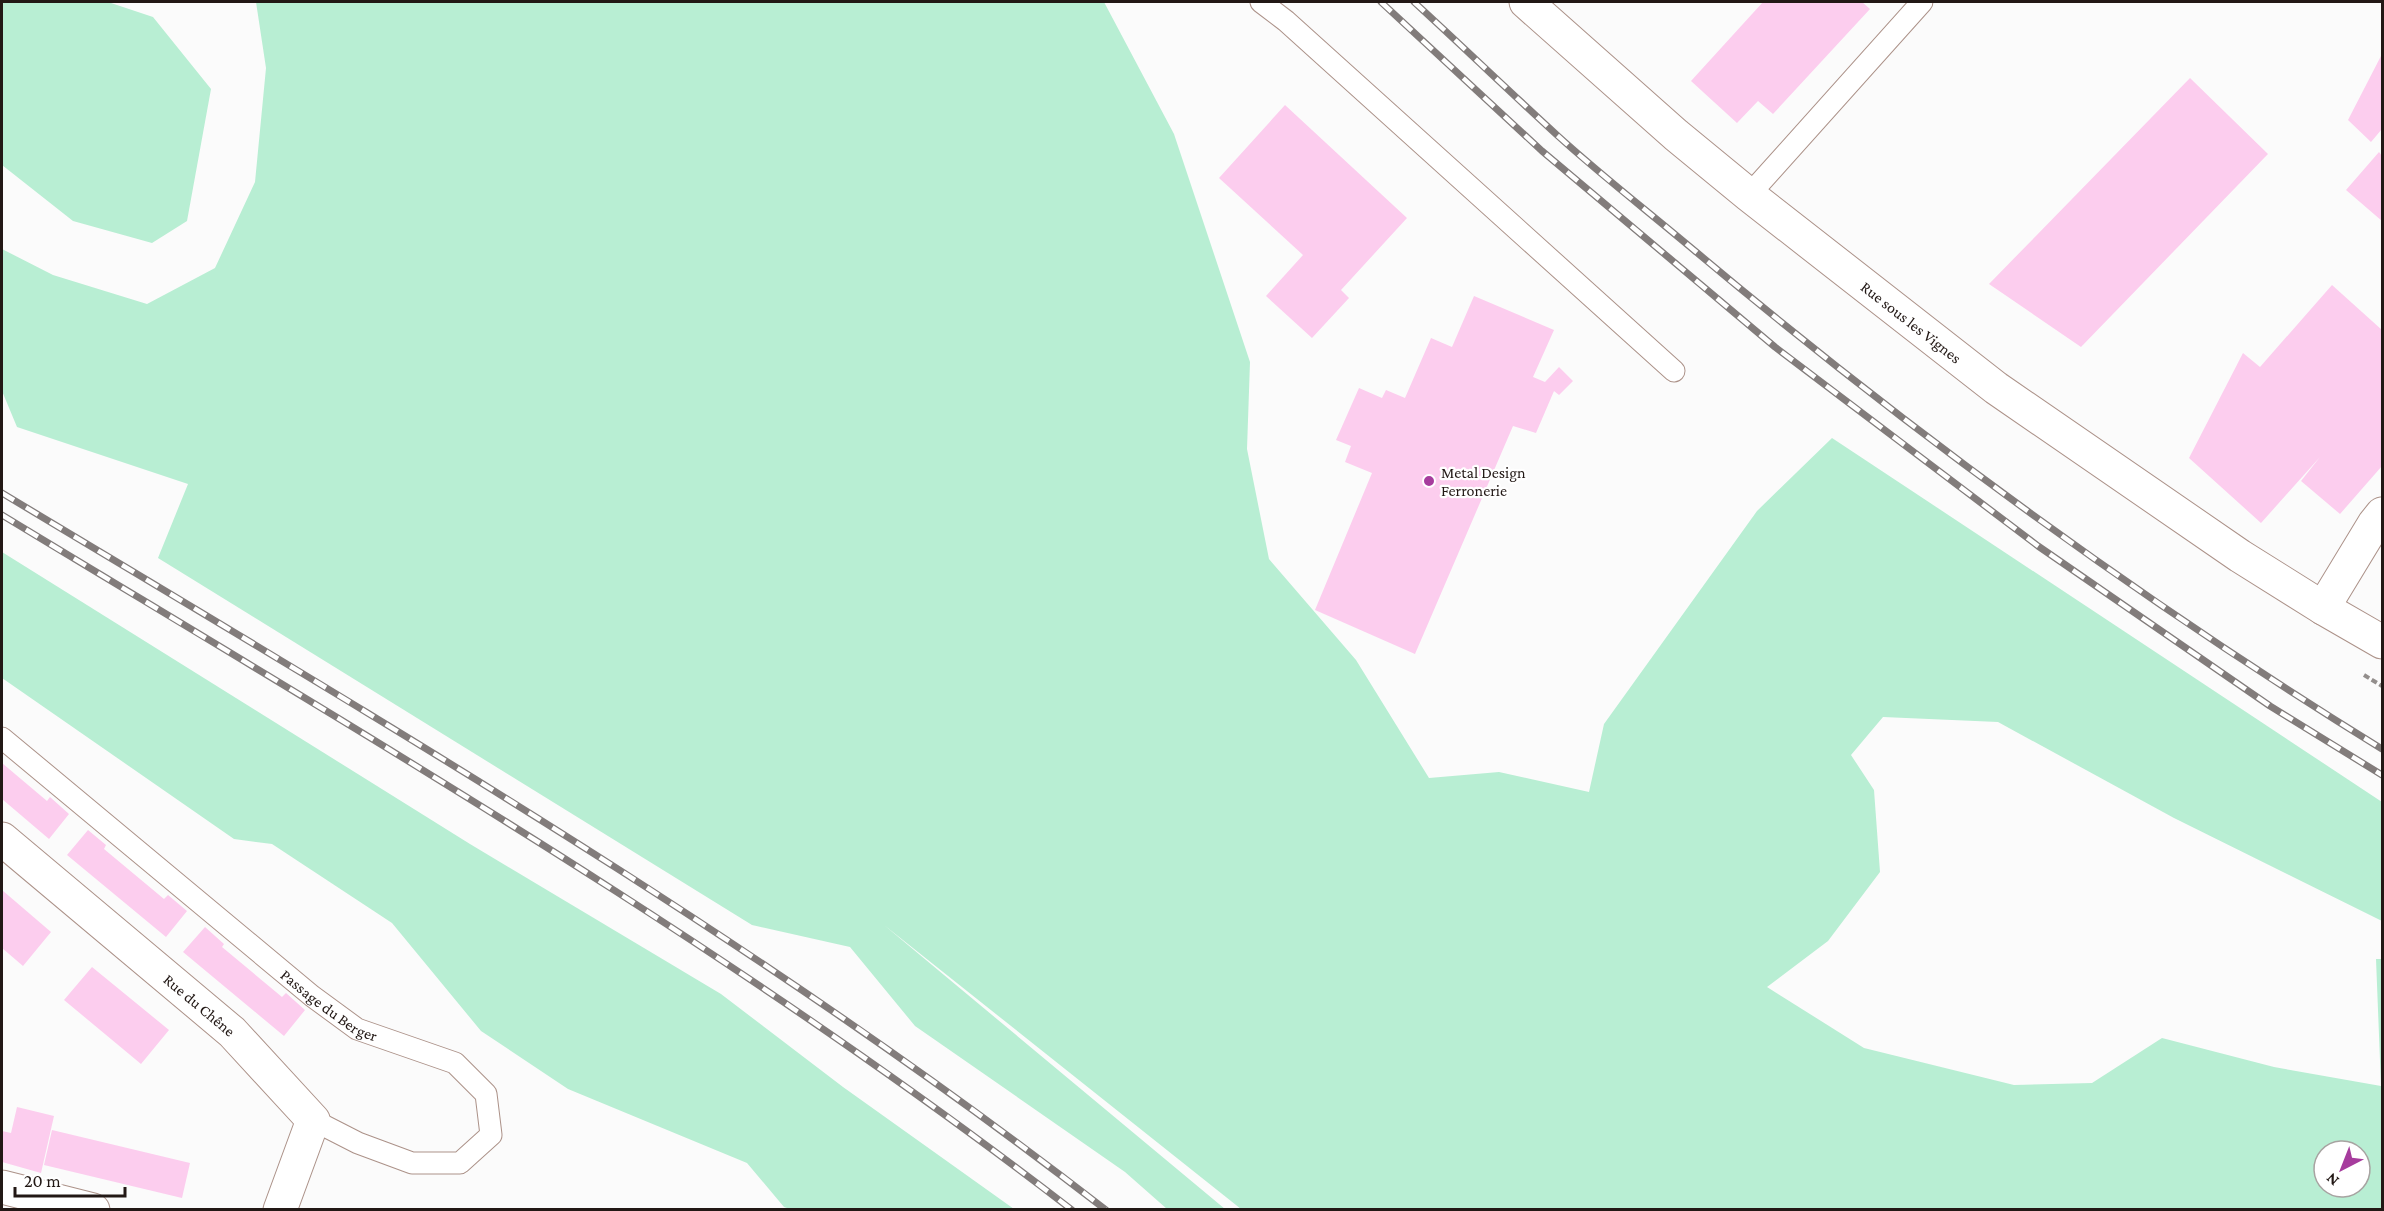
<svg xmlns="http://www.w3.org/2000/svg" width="2384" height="1211" font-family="'Crimson Pro',serif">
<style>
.green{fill:#b8eed3;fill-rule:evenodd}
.building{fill:#fccdee}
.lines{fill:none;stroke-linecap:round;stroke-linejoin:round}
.lane-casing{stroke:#ac9289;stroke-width:23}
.street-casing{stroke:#ac9289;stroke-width:35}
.secondary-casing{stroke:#ac9289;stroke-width:35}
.path{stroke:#938e8c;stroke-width:4;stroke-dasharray:6 3;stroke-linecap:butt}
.lane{stroke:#fff;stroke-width:21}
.street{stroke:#fff;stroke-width:33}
.secondary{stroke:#fff;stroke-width:33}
.rail-casing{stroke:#827c7b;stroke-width:7}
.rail{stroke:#fff;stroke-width:4.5;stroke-dasharray:14;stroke-linecap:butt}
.poi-dot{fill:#a63c9d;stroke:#fff;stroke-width:2}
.labels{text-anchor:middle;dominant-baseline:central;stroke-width:4.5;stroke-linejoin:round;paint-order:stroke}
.street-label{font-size:16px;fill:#221815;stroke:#fff}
.poi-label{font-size:16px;fill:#221815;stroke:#fff;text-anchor:start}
</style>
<rect width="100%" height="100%" fill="#fbfbfb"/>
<!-- green -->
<path class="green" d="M 2,2 L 108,2 L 153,17 L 211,89 L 187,221 L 152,243 L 73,221 L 2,165 Z
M 256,2 L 1104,2 L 1174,134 L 1250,362 L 1247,449 L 1269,559 L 1356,660 L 1429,778 L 1499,772 L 1589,792 L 1604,724 L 1757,511 L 1832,438 L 2382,802 L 2382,921 L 2174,818 L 1998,722 L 1883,717 L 1851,755 L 1874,790 L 1880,872 L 1828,941 L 1767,987 L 1864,1048 L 2014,1085 L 2092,1083 L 2162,1038 L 2274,1067 L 2381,1086 L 2376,959 L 2382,959 L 2382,1209 L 1241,1209 L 884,925 L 1225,1209 L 1167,1209 L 1125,1172 L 915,1026 L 850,947 L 752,925 L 158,558 L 188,484 L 17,427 L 2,391 L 2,249 L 53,275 L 147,304 L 215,268 L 255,182 L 266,68 ZM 2324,1151 L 2360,1151 L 2360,1187 L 2324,1187 Z
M 2,552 L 470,844 L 721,994 L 843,1087 L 1014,1209 L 790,1209 L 784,1207 L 747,1163 L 568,1089 L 481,1031 L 392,923 L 272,844 L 234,839 L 2,678 Z"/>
<!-- building -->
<path class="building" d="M 1763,2 L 1862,2 L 1870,9 L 1773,114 L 1758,101 L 1737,123 L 1691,81 Z
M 2382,54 L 2382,129 L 2371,142 L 2348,120 Z
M 2190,78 L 2268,154 L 2081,347 L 1989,284 Z
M 1285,105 L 1407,218 L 1341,290 L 1349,298 L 1312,338 L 1266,296 L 1303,255 L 1219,178 Z
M 2379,152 L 2382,156 L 2382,221 L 2346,190 Z
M 2332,285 L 2382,330 L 2382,466 L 2340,514 L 2301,481 L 2320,457 L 2261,523 L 2189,458 L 2243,353 L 2260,367 Z
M 1474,296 L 1554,330 L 1533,377 L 1545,382 L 1559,367 L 1573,381 L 1559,395 L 1554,391 L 1536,433 L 1513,426 L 1415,654 L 1315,610 L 1372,473 L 1345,462 L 1351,446 L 1336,440 L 1359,388 L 1382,398 L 1386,390 L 1405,398 L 1431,338 L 1452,347 Z
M 2,763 L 47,801 L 50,797 L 69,814 L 49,839 L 2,799 Z
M 88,830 L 106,845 L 104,849 L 164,899 L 168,895 L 187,911 L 166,937 L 67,855 Z
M 2,890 L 51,932 L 23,966 L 2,948 Z
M 205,927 L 224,944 L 222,947 L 282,997 L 286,993 L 305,1010 L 284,1036 L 183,952 Z
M 92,967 L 169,1030 L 141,1064 L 64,1000 Z
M 17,1107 L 54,1116 L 41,1173 L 2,1162 L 2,1131 L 11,1133 Z
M 52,1130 L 190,1163 L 182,1198 L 44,1165 Z"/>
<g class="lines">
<defs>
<g id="lane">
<path d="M 1261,2 L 1286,21 L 1674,371"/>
<path d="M 1749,195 L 1922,2"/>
<path id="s1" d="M 2,738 L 312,996 L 357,1029 L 455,1063 L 486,1094 L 491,1135 L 460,1163 L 412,1163 L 358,1143 L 313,1120"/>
</g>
<g id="street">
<path d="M 2323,608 L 2374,524 L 2382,514"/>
<path id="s2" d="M 2,839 L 232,1032 L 313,1120 L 280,1210"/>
<path d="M 2,1187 L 93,1210"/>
</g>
<g id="secondary">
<path id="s3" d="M 1526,2 L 1676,135 L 1749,195 L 1996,388 L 2240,556 L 2323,608 L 2382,642"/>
</g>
</defs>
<!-- lane casing -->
<use href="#lane" class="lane-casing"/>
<!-- street casing -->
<use href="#street" class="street-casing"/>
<!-- secondary casing -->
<use href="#secondary" class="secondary-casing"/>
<!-- path -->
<path class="path" d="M 2364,675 L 2382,686"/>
<!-- lane -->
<use href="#lane" class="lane"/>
<!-- street -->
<use href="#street" class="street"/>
<!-- secondary -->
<use href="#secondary" class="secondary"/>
<defs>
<path id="rail" d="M 1381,2 L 1542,151 L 1775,347 L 2038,546 L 2270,706 L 2382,775
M 1414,2 C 1462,46 1510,92 1558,136 C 1602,176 1650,213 1695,251 C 1912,433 2141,600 2382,749
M 2,493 C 378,719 758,940 1106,1210
M 2,515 C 365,735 734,949 1072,1210"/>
</defs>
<!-- rail casing -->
<use href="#rail" class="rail-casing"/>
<!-- rail -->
<use href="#rail" class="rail"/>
</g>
<!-- markers -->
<circle class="poi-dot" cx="1429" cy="481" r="6"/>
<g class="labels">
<!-- street labels -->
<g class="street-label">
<text stroke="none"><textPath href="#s3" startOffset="501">Rue sous les Vignes</textPath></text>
<text stroke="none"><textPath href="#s1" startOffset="423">Passage du Berger</textPath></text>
<text stroke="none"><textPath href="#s2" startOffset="258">Rue du Chêne</textPath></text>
</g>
<!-- poi labels -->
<g class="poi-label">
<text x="1441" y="472">Metal Design<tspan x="1441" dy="18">Ferronerie</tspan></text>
</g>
</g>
<!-- border -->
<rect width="2384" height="1211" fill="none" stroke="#221815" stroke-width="6"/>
<!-- north arrow -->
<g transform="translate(2342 1169) rotate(222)"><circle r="28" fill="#ffffff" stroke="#a7a3a1" stroke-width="1.5"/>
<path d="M0-4.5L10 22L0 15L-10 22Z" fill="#a63c9d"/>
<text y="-9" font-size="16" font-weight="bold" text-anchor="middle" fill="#221815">N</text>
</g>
<!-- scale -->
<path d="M15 1187v9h110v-9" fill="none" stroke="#221815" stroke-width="3"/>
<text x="24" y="1187" font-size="18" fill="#221815" stroke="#ffffff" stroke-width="4.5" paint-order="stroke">20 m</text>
</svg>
